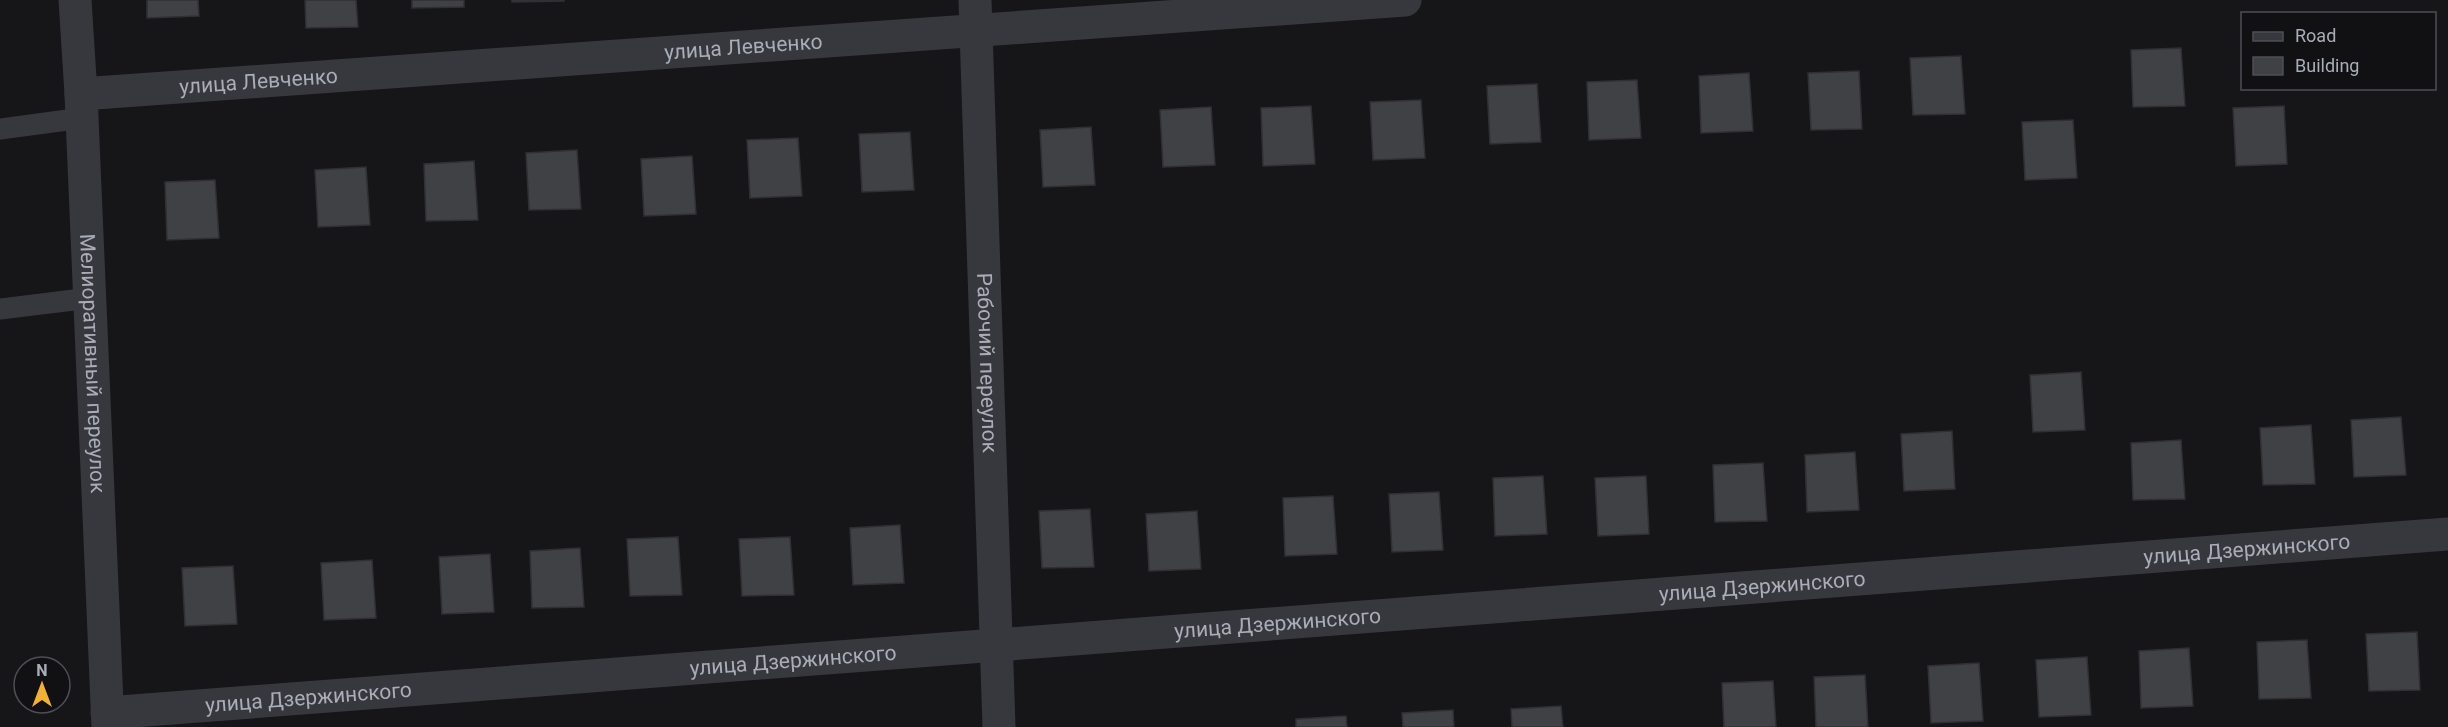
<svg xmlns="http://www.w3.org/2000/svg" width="2448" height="727" font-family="Roboto,sans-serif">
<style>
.building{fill:#404145;stroke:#303034;stroke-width:1.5}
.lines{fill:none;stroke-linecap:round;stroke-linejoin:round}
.service{stroke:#37383d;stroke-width:21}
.minor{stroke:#37383d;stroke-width:33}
.labels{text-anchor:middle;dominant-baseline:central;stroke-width:4.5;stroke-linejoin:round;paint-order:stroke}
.street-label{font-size:21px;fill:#a8adb8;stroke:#111113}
</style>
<rect width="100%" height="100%" fill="#161618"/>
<!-- building -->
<path class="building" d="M 147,0 L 198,0 L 199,16 L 147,18 Z
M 305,0 L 356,0 L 358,27 L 306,28 Z
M 412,0 L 464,0 L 464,7 L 412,8 Z
M 512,0 L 564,0 L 564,1 L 512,2 Z
M 2181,48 L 2185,106 L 2133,107 L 2131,50 Z
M 1961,56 L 1965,114 L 1913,115 L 1910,58 Z
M 1859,71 L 1862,129 L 1811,130 L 1808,73 Z
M 1749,73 L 1753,131 L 1701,133 L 1699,76 Z
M 1637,80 L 1641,138 L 1589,140 L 1587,82 Z
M 1537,84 L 1541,142 L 1490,144 L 1487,86 Z
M 1421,100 L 1425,158 L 1373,160 L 1370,102 Z
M 1311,106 L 1315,164 L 1263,166 L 1261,108 Z
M 2284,106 L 2287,164 L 2236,166 L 2233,108 Z
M 1211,107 L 1215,165 L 1163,167 L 1160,110 Z
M 2073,120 L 2077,178 L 2025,180 L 2022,122 Z
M 1091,127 L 1095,185 L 1043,187 L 1040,130 Z
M 910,132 L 914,190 L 862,192 L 859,134 Z
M 798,138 L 802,196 L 750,198 L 747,140 Z
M 577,150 L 581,209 L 529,210 L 526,153 Z
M 692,156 L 696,214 L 644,216 L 641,159 Z
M 474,161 L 478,220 L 426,221 L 424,164 Z
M 366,167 L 370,225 L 318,227 L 315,170 Z
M 215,180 L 219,238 L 167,240 L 165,182 Z
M 2081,372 L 2085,430 L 2033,432 L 2030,375 Z
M 2401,417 L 2406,475 L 2354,477 L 2351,420 Z
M 2311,425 L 2315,484 L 2263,485 L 2260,428 Z
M 1952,431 L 1955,489 L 1904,491 L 1901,434 Z
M 2181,440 L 2185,499 L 2133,500 L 2131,443 Z
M 1855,452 L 1859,510 L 1807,512 L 1805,455 Z
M 1763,463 L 1767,521 L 1715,522 L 1713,465 Z
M 1543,476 L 1547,534 L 1495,536 L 1493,478 Z
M 1646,476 L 1649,534 L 1598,536 L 1595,478 Z
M 1439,492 L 1443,550 L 1392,552 L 1389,494 Z
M 1333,496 L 1337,554 L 1285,556 L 1283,498 Z
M 1090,509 L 1094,567 L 1042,568 L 1039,511 Z
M 1197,511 L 1201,569 L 1149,571 L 1146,514 Z
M 900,525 L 904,583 L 853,585 L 850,528 Z
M 678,537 L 682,595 L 630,596 L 627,539 Z
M 790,537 L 794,595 L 742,596 L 739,539 Z
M 580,548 L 584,607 L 532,608 L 530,551 Z
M 490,554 L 494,612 L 442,614 L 439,557 Z
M 372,560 L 376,618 L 324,620 L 321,563 Z
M 233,566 L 237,624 L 185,626 L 182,568 Z
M 2417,632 L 2420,690 L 2369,691 L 2366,634 Z
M 2307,640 L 2311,698 L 2259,699 L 2257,642 Z
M 2189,648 L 2193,706 L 2141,708 L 2139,651 Z
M 2087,657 L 2091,715 L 2039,717 L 2036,660 Z
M 1979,663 L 1983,721 L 1931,723 L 1928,666 Z
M 1865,675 L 1868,727 L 1816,727 L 1814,677 Z
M 1773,681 L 1776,727 L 1724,727 L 1722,683 Z
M 1561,706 L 1563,727 L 1512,727 L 1511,709 Z
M 1453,710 L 1454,727 L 1403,727 L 1402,713 Z
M 1346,716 L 1347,727 L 1296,727 L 1296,719 Z"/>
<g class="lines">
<!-- service -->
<path class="service" d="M 0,129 L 82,118
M 0,309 L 90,298"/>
<!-- minor -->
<g class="minor">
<path id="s1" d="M 75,0 L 81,94 L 108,727"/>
<path id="s2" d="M 975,0 L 999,727"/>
<path id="s3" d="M 81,94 L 1405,0"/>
<path id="s4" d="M 107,713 L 2448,534"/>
</g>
</g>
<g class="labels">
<!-- street labels -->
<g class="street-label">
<text stroke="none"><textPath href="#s3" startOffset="664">улица Левченко</textPath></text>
<text stroke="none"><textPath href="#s3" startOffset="178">улица Левченко</textPath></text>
<text stroke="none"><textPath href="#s1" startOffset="364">Мелиоративный переулок</textPath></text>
<text stroke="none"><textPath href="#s2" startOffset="363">Рабочий переулок</textPath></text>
<text stroke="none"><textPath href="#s4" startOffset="2146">улица Дзержинского</textPath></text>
<text stroke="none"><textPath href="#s4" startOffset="1660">улица Дзержинского</textPath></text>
<text stroke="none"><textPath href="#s4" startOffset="1174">улица Дзержинского</textPath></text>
<text stroke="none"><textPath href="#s4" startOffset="688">улица Дзержинского</textPath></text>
<text stroke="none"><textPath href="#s4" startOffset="202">улица Дзержинского</textPath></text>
</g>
</g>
<!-- legend -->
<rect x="2241" y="12" width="195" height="78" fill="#111113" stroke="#4d4f55" stroke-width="1.5"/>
<rect x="2253" y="32" width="30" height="9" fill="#37383d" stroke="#4d4f55" stroke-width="1.5"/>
<text x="2295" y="42" font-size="18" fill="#a8adb8">Road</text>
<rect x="2253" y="57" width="30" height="18" fill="#404145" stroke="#4d4f55" stroke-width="1.5"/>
<text x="2295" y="72" font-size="18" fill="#a8adb8">Building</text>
<!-- north arrow -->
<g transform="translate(42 685)"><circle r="28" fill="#111113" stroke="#4d4f55" stroke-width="1.5"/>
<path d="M0-4.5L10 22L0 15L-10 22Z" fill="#f2b134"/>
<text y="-9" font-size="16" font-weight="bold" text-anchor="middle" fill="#a8adb8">N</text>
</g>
</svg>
